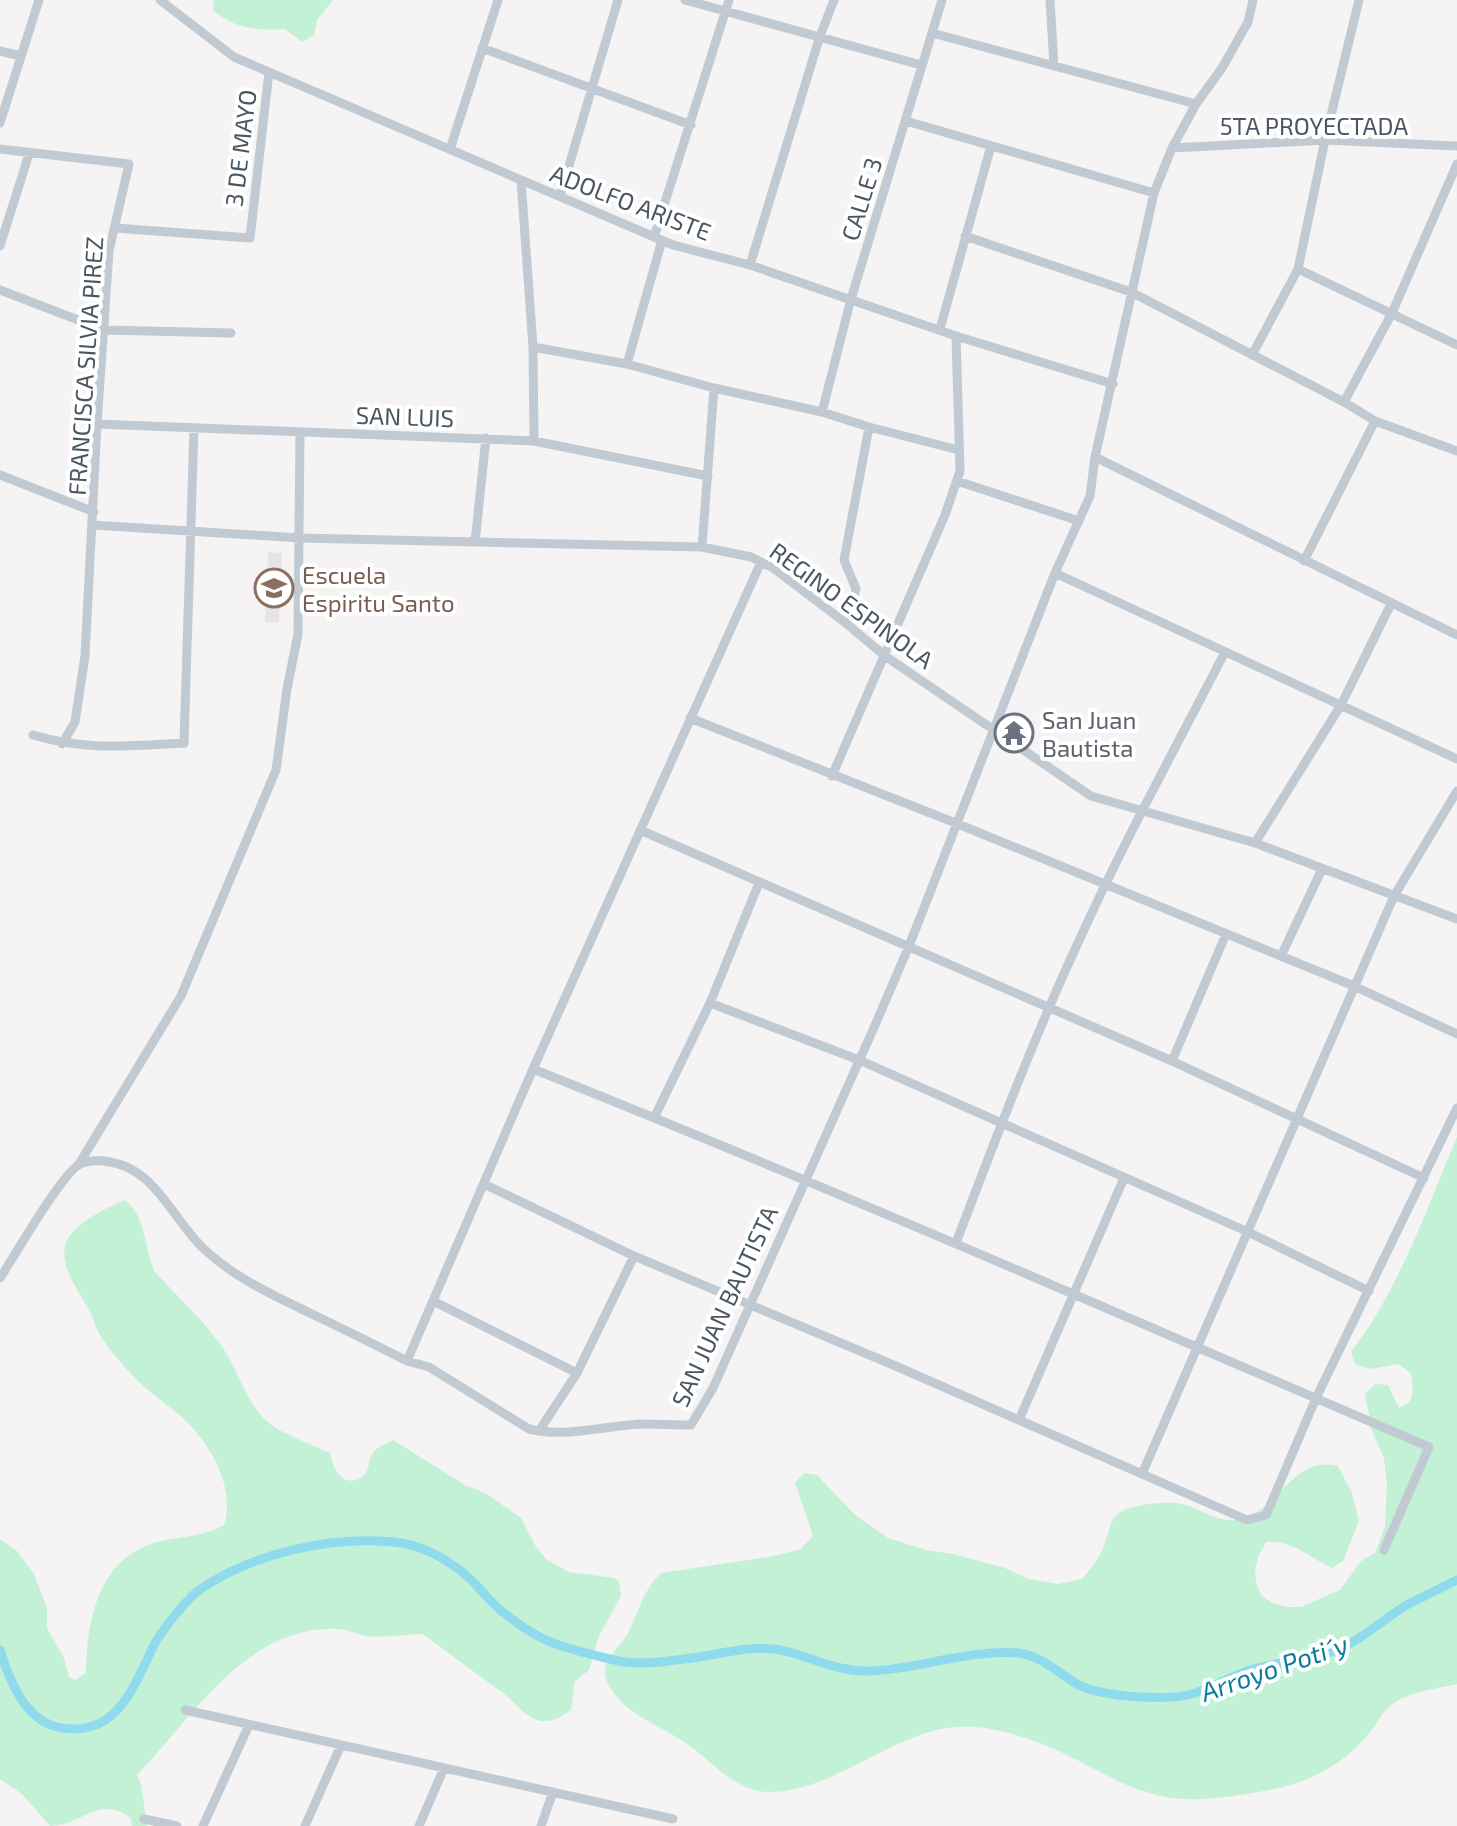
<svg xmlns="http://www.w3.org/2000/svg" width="1457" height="1826" font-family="'Exo 2',sans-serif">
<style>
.education{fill:#e6e4e5}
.green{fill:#c3f1d5}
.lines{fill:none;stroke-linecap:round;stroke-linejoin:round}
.canal{stroke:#90daee;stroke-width:9}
.minor{stroke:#c1cad2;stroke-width:9}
.labels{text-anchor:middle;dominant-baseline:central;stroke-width:8;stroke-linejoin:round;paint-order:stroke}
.street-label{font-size:24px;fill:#4a5661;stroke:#fff}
.education-label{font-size:24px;fill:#785e54;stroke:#fff;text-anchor:start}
.worship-label{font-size:24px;fill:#5b616d;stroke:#fff;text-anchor:start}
.water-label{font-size:26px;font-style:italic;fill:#0c7c9b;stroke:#fff}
</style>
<rect width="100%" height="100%" fill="#f5f3f3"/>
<!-- education -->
<path class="education" d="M 268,552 L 282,553 L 279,623 L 265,622 Z"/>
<!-- green -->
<path class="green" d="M 214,0 L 333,0 L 317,20 L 314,35 L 302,42 L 285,29 C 258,31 235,29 213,10 Z
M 1457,1137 L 1457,1684 C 1436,1689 1405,1692 1389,1707 C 1380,1715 1375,1727 1367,1736 C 1341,1766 1308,1783 1269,1790 C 1230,1797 1188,1805 1149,1793 C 1121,1785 1094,1768 1067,1755 C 1039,1741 1007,1730 975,1727 C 905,1719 839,1792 770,1792 C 738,1792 716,1766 693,1748 C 672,1732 646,1723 626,1706 C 618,1699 604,1683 605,1671 C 605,1657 620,1647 627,1635 C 639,1613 642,1591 661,1573 L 774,1556 L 801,1549 L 813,1536 L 795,1483 L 804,1473 L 817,1475 L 854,1514 L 888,1538 L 926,1550 L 953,1554 L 1005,1568 L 1028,1579 L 1058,1584 L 1082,1579 C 1091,1569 1101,1556 1105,1543 C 1110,1530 1109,1519 1122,1511 C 1136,1504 1167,1501 1182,1504 C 1202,1508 1219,1525 1241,1519 C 1280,1510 1292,1455 1338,1466 L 1352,1493 L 1359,1521 L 1343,1561 L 1332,1568 C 1309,1557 1292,1540 1266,1542 L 1258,1557 L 1255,1570 L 1256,1583 L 1261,1595 L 1272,1603 L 1288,1607 L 1301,1607 L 1340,1590 L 1361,1561 L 1375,1553 L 1385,1527 L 1387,1485 L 1384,1458 L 1372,1431 L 1365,1393 L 1376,1384 L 1388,1385 L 1399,1408 L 1410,1402 L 1413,1388 L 1411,1374 L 1399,1364 L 1370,1369 L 1355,1364 L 1351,1352 C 1400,1288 1426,1210 1457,1137 Z
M 125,1200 C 148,1219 143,1248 155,1272 C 177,1296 202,1319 221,1345 C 238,1369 247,1406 269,1423 C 286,1436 311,1444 330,1453 C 333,1469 343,1489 362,1477 C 370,1472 368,1461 372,1454 C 376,1447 386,1444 393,1440 L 465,1485 L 487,1494 L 521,1518 L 536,1547 L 547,1560 L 569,1572 L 614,1578 L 619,1582 L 621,1596 L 599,1636 L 589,1670 L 575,1681 L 571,1710 C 562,1716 555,1722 543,1721 C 527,1720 515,1702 503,1693 C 476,1673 449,1654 423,1634 C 405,1634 385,1638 367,1636 C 357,1635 348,1629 338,1629 C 246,1625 193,1717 137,1775 L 141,1784 L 147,1826 L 132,1826 L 131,1818 C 98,1794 82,1826 50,1826 L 22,1794 L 0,1779 L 0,1539 L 17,1551 L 34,1574 L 47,1608 L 47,1628 L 64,1658 L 69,1677 L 75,1680 L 86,1673 C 87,1621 98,1557 158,1542 C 181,1536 203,1537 224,1525 C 236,1489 211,1445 185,1420 C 170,1406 152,1395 138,1381 C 126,1368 111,1353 102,1338 C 97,1332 95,1323 92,1316 C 82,1294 53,1262 69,1237 C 79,1221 108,1207 125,1200 Z"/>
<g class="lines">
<!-- canal -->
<path class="canal" d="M 0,1650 C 9,1679 24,1719 57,1727 C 116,1740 133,1688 154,1645 C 163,1629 187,1598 202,1588 C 255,1553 330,1536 393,1542 C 420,1544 448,1559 468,1577 C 480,1587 489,1602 503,1612 C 521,1627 545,1642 568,1648 C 586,1653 606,1659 625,1662 C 647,1665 677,1660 699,1657 C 724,1653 749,1646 774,1649 C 806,1653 834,1673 871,1671 C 920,1669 969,1649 1019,1653 C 1042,1656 1058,1673 1077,1684 C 1101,1697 1165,1701 1192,1694 C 1213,1688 1232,1675 1253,1669 C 1282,1661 1316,1660 1342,1648 C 1365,1637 1384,1619 1405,1606 C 1422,1597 1440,1589 1457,1580"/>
<!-- minor -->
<path class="minor" d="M 160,0 L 234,57 L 673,245 L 750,265 L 956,336 L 1113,384
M 685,0 L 921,65
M 1050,0 L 1054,66
M 932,33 L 1196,104
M 482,48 L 691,125
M 0,51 L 21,56
M 906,121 L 1154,193
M 0,123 L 39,0
M 1172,148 L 1325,140 L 1457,146
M 0,149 L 129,164 L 109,251 L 97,424 L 85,656 L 75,722 L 62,744
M 450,149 L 498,0
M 521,180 L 533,347 L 534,441
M 560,196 L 618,0
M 115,228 L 250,238 L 269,72
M 965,236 L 1131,292 L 1344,402 L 1375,421 L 1457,451
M 654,237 L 729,0
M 0,246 L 29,154
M 750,265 L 819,39 L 834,0
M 1298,269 L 1457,345
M 0,290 L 104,330 L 231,333
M 940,329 L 991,146
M 533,347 L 627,364 L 714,388 L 822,412 L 869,427 L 959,450
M 1252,355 L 1298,269 L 1325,140 L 1359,0
M 627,364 L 662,240
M 1344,402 L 1392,313 L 1457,164
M 822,412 L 851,299 L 942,0
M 97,424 L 534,441 L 708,476
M 1095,457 L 1457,635
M 0,475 L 94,512
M 957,481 L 1079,521
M 93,525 L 300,538 L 702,547 L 751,557 L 773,568 L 847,624 L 885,656 L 1091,796 L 1255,843 L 1457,919
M 475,542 L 486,438
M 702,547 L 714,388
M 1304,561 L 1375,421
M 1055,573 L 1457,759
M 847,624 L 856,589 L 844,560 L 869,427
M 690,718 L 958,824 L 1354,986 L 1457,1034
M 33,735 C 87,751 129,746 184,743 L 194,428
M 832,776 L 945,515 L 960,471 L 956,336
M 640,830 L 1172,1061 L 1424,1178
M 1255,843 L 1341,705 L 1391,604
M 1281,956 L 1322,869
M 710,1003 L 859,1060 L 1246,1231 L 1369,1291
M 1172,1061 L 1226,934
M 533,1069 C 834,1189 1131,1319 1429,1447 L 1384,1550
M 654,1118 L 710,1003 L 759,883
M 79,1164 L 181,996 L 276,770 L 287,689 L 298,634 L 300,432
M 484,1184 L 634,1256 L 891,1364 L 1247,1520 L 1266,1515 L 1316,1398 L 1457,1108
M 956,1243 C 994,1143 1032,1042 1077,945 C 1122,845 1175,749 1225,652
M 0,1278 C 14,1257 62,1173 80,1164 C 86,1161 98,1160 104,1161 C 156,1166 171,1219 205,1250 C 238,1280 275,1296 314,1315 C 345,1330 376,1345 407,1361 L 429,1367 L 529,1429 C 567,1438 603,1426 641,1424 C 658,1424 675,1425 691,1425 L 713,1388 L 876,1023 L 909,946 L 1055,573 L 1090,496 L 1095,457 L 1154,193 L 1172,148 L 1196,104 L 1222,68 L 1248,22 L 1253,0
M 433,1301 L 577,1373
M 407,1361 L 533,1069 L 761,562
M 1019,1420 L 1124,1178
M 539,1431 L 577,1373 L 634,1256
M 1142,1474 L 1394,896 L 1457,791
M 185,1710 L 673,1819
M 144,1819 L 177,1826
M 203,1826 L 249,1725
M 305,1826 L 341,1745
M 419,1826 L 444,1768
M 541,1826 L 553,1792"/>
</g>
<!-- icons -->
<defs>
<symbol id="school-ring" viewBox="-11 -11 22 22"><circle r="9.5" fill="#fff" stroke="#8d6e63" stroke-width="1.5"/><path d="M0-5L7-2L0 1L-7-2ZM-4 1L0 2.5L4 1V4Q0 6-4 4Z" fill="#8d6e63"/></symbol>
<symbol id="temple-ring" viewBox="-11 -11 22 22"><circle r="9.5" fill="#fff" stroke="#6b7280" stroke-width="1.5"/><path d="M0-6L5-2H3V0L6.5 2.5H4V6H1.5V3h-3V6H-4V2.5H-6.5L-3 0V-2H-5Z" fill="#6b7280"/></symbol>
</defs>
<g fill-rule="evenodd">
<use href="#school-ring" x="252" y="566" width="44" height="44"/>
<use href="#temple-ring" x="992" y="711" width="44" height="44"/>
</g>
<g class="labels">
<!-- street labels -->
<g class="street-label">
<text x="1314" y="125">5TA PROYECTADA</text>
<text transform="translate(240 148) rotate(-83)">3 DE MAYO</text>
<text transform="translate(861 199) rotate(-73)">CALLE 3</text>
<text transform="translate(631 202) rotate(21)">ADOLFO ARISTE</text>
<text transform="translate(85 366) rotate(-86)">FRANCISCA SILVIA PIREZ</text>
<text transform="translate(405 416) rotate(2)">SAN LUIS</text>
<text transform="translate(852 605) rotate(36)">REGINO ESPINOLA</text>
<text transform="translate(724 1306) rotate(-65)">SAN JUAN BAUTISTA</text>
</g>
<!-- education labels -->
<g class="education-label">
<text x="302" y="574">Escuela<tspan x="302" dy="28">Espiritu Santo</tspan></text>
</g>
<!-- worship labels -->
<g class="worship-label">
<text x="1042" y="719">San Juan<tspan x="1042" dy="28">Bautista</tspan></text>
</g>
<!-- water labels -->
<g class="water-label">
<text transform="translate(1274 1667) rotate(-19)">Arroyo Poti´y</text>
</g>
</g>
</svg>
